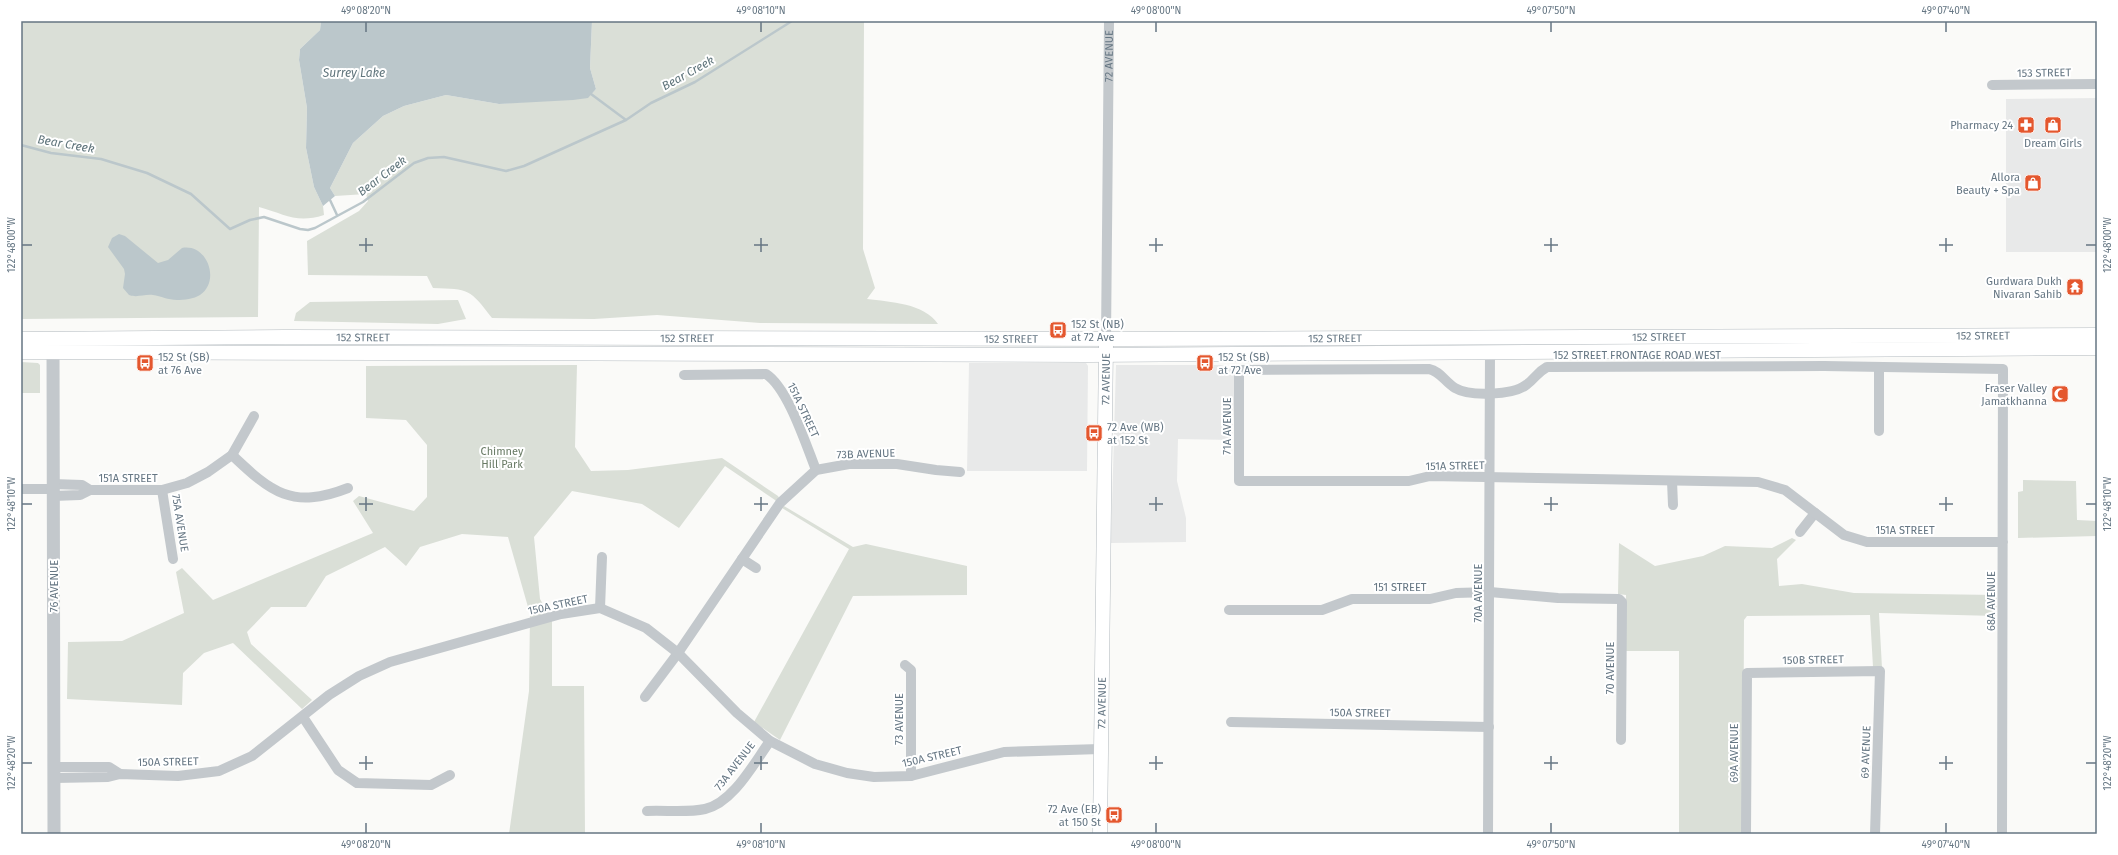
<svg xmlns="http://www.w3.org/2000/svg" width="2118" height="855" font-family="'Fira Sans',sans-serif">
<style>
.built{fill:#e8e9e9}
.green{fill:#dadfd7}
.water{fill:#bbc7cb}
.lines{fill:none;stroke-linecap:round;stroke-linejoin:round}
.stream{stroke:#bbc7cb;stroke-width:2.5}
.secondary-casing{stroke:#b3babf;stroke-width:15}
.minor{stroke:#c3c8cc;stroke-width:10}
.tertiary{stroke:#c3c8cc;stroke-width:13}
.secondary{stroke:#fff;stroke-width:14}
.ticks{fill:none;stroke:#657683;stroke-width:1.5}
.labels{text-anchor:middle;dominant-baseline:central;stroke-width:4;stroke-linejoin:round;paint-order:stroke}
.street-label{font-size:11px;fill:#657683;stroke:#fff}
.poi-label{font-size:11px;fill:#657683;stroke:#fff;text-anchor:end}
.park-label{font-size:11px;fill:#687a64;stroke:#fff}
.water-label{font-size:12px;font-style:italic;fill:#60757c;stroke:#fff}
.neatline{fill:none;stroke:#657683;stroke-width:1.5}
.ticks-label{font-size:10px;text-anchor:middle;fill:#657683}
</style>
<rect width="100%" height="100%" fill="#fafaf8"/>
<!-- built -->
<path class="built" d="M 2097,98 L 2097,252 L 2006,252 L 2006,99 Z
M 969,363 L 1086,363 L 1088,366 L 1087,471 L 967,471 Z
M 1116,365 L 1221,365 L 1236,369 L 1232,440 L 1178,439 L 1177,481 L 1186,518 L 1186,542 L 1111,543 Z"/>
<!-- green -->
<path class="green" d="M 21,21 L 321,21 L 320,30 L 300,49 L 299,60 L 307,108 L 306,148 L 314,187 L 323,206 L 324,215 C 296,224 285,214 259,207 L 258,317 L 21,319 Z
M 592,21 L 864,21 L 863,249 L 875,288 L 867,299 C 890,302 924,303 938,324 L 760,323 L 657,315 L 594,319 L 492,318 C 470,289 469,289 433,288 L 427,276 L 308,275 L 307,241 L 359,211 L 368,201 L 366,194 L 335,196 L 330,188 L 353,143 L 383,116 L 404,106 L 446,95 L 499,104 L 588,97 L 596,89 L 590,68 Z
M 458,300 L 466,319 L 438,324 L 294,321 L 296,313 L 310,302 Z
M 21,362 L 38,363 L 40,365 L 40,393 L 21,393 Z
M 577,365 L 575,447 L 591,471 L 628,470 L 722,458 L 778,496 L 784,506 L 853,547 L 866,544 L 967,566 L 967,595 L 853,596 L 780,740 L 754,722 L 849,549 L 782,508 L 775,500 L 725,466 L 679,528 L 642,504 L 572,491 L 534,537 L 540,599 L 552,620 L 552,686 L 584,686 L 585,834 L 509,834 L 529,691 L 530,614 L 508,537 L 462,534 L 420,547 L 406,566 L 385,547 L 326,576 L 306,607 L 271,607 L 247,632 L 251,644 L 312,700 L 302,709 L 233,643 L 204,653 L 183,673 L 182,705 L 67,699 L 68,642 L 122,641 L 184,613 L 176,572 L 182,568 L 213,600 L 373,533 L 353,501 L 359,496 L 414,511 L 427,497 L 427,445 L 406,420 L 366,418 L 366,366 Z
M 2023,480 L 2076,481 L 2077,520 L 2097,521 L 2097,536 L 2018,538 L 2018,492 L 2023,491 Z
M 1792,538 L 1796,540 L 1777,559 L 1779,586 L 1802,584 L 1854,593 L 1997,595 L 1996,616 L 1879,613 L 1882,668 L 1873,667 L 1870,615 L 1747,616 L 1744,620 L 1743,834 L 1679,834 L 1679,651 L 1626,651 L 1626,595 L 1618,594 L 1619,543 L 1655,566 L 1703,556 L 1725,546 L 1772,548 Z"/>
<!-- water -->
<path class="water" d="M 321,21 L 592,21 L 590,68 L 596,89 L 588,98 L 573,100 L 499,104 L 446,95 L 404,106 L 383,116 L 353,143 L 330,188 L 335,196 L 323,206 L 314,187 L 306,148 L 307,108 L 299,60 L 300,49 L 320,30 Z
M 119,234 L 125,236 L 158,263 L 168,260 L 182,248 C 207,243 221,281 200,295 C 194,299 184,300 177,300 C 168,300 161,296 153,295 C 144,294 137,298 129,295 L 123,288 L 125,274 L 124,269 L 108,247 L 112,238 Z"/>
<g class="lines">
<!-- stream -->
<path class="stream" d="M 591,94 L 626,120
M 21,145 L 51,153 L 101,159 L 147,173 L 191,194 L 230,229 L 250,220 L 264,217 L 300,229 L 308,230 L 315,228 L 363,202 L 414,163 L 428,158 L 444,157 L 506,171 L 524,166 L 626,120 L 651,103 L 695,82 L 792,21
M 330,200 L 337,215"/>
<defs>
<g id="secondary">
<path id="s2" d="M 21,339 L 285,337 L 1124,339 L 2097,335"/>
<path d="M 21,352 L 1089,355 L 2097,348"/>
<path id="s3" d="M 1100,834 L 1106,345"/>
</g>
</defs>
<!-- secondary casing -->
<use href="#secondary" class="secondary-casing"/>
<!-- minor -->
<g class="minor">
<path d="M 1992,85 L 2097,84"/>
<path id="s1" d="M 1106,339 L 1109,21"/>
<path d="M 684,375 L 766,374 C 788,388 806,445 816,470"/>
<path d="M 1879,431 L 1879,367"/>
<path d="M 232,455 C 271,492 292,510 348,488"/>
<path d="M 1672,481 L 1673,505"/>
<path d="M 53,484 L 82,485 L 90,490"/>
<path d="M 21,489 L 53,489"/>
<path d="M 162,490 L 173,559"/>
<path d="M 53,496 L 80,495 L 90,490 L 162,490 L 187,483 L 208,472 L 232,455 L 254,416"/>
<path d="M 1800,532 L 1815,513"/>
<path d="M 742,559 L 756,568"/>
<path d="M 600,608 L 602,557"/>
<path d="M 1229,610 L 1322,610 L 1352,599 L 1430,599 L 1456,593 L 1490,592 L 1558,598 L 1619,599 L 1622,602 L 1621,740"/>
<path d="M 905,665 L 911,670 L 911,776"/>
<path d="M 645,697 L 678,653 L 780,503 L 816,470 L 849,464 L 897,464 L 936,470 L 960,472"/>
<path d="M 303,717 L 338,770 L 357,783 L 431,785 L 450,775"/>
<path d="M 1231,722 L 1489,727"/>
<path d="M 54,767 L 109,767 L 120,774"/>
<path d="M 54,778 L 108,777 L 120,774 L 178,776 L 219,771 L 252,756 L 329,695 L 359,676 L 390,662 L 561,614 L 600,608 L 646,628 L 678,653 L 737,713 L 770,741 L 815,764 L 847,773 L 874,777 L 911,776 L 1004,752 L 1100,749"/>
<path d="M 647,811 C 666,810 687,813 705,809 C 733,803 754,763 770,741"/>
<path d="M 1488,834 L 1490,351"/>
<path d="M 1746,834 L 1747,673 L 1880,671 L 1875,834"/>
<path d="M 2002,834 C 2002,679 2003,524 2003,369 L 1824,366 L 1547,367 C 1536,373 1535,379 1526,385 C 1513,395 1470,397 1455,388 C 1445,382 1440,371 1429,369 L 1239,370 L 1239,481 L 1409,481 L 1430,476 L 1758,482 L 1785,490 L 1844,535 L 1867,542 L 2003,542"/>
</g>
<!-- tertiary -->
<path class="tertiary" d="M 53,342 L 54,834"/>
<!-- secondary -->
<use href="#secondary" class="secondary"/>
</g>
<!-- ticks -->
<path class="ticks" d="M 366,22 L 366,32M 761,22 L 761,32M 1156,22 L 1156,32M 1551,22 L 1551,32M 1946,22 L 1946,32M 366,238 L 366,252M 761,238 L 761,252M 1156,238 L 1156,252M 1551,238 L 1551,252M 1946,238 L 1946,252M 22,245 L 32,245M 359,245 L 373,245M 754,245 L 768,245M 1149,245 L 1163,245M 1544,245 L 1558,245M 1939,245 L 1953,245M 2086,245 L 2096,245M 366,497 L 366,511M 761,497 L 761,511M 1156,497 L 1156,511M 1551,497 L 1551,511M 1946,497 L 1946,511M 22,504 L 32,504M 359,504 L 373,504M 754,504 L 768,504M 1149,504 L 1163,504M 1544,504 L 1558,504M 1939,504 L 1953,504M 2086,504 L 2096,504M 366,756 L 366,770M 761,756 L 761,770M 1156,756 L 1156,770M 1551,756 L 1551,770M 1946,756 L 1946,770M 22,763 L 32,763M 359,763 L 373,763M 754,763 L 768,763M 1149,763 L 1163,763M 1544,763 L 1558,763M 1939,763 L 1953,763M 2086,763 L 2096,763M 366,823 L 366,833M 761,823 L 761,833M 1156,823 L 1156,833M 1551,823 L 1551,833M 1946,823 L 1946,833"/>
<!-- icons -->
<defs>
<symbol id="pharmacy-square" viewBox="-11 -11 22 22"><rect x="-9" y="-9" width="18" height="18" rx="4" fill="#e4572e" stroke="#fff"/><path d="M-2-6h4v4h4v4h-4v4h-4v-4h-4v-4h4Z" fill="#fff"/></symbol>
<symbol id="shop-square" viewBox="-11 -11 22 22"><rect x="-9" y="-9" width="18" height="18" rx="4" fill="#e4572e" stroke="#fff"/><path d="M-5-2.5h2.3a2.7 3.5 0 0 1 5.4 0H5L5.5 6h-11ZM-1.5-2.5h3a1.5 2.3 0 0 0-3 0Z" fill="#fff"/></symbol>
<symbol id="temple-square" viewBox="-11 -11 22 22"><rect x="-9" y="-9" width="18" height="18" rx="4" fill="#e4572e" stroke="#fff"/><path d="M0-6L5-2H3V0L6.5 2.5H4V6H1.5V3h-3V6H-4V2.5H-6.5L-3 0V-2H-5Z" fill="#fff"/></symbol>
<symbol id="bus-square" viewBox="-11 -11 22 22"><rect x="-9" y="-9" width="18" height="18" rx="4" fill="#e4572e" stroke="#fff"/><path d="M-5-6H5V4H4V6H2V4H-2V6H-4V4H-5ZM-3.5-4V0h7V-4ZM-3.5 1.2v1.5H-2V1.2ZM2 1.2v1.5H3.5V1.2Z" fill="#fff"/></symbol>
<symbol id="mosque-square" viewBox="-11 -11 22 22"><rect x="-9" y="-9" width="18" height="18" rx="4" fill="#e4572e" stroke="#fff"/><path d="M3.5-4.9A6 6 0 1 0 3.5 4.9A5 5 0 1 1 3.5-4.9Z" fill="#fff"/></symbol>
</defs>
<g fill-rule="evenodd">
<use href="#pharmacy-square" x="2016" y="115" width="20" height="20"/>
<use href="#shop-square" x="2043" y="115" width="20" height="20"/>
<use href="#shop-square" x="2023" y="173" width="20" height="20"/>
<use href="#temple-square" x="2065" y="277" width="20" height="20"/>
<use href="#bus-square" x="1048" y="320" width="20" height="20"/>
<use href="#bus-square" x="135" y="353" width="20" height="20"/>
<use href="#bus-square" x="1195" y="353" width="20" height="20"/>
<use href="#mosque-square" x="2050" y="384" width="20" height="20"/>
<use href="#bus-square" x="1084" y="423" width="20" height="20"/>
<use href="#bus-square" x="1104" y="805" width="20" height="20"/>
</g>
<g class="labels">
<!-- street labels -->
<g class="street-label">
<text stroke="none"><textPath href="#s1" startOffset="283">72 AVENUE</textPath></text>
<text transform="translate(2044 73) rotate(-1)">153 STREET</text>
<text stroke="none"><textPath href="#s2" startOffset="1962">152 STREET</textPath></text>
<text stroke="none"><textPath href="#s2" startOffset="342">152 STREET</textPath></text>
<text stroke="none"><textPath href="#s2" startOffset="666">152 STREET</textPath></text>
<text stroke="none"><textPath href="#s2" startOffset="1638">152 STREET</textPath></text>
<text stroke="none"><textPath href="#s2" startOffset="990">152 STREET</textPath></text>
<text stroke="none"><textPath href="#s2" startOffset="1314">152 STREET</textPath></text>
<text x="1637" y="355">152 STREET FRONTAGE ROAD WEST</text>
<text stroke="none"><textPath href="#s3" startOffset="455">72 AVENUE</textPath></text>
<text transform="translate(803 410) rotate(65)">151A STREET</text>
<text transform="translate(1227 426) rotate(-90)">71A AVENUE</text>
<text transform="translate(866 454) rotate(-2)">73B AVENUE</text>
<text transform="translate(1455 466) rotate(-1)">151A STREET</text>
<text x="128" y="478">151A STREET</text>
<text transform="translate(180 523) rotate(81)">75A AVENUE</text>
<text x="1905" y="530">151A STREET</text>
<text transform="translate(54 586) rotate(-90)">76 AVENUE</text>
<text x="1400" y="587">151 STREET</text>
<text transform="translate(1478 593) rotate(-90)">70A AVENUE</text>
<text transform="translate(1991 601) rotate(-90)">68A AVENUE</text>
<text transform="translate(558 605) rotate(-12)">150A STREET</text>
<text transform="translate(1813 660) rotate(-1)">150B STREET</text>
<text transform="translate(1610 668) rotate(-90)">70 AVENUE</text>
<text stroke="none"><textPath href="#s3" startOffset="131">72 AVENUE</textPath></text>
<text transform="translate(1360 713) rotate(1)">150A STREET</text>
<text transform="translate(899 719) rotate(-90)">73 AVENUE</text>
<text transform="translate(1866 752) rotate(-88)">69 AVENUE</text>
<text transform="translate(1734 753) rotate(-90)">69A AVENUE</text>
<text transform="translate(932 757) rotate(-13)">150A STREET</text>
<text transform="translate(168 762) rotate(-1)">150A STREET</text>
<text transform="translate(735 766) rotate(-52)">73A AVENUE</text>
</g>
<!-- poi labels -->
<g class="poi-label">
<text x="2013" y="125">Pharmacy 24</text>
<text x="2053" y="143" text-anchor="middle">Dream Girls</text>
<text x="2020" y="177">Allora<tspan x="2020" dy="13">Beauty + Spa</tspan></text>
<text x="2062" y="281">Gurdwara Dukh<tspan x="2062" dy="13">Nivaran Sahib</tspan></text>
<text x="1071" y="324" text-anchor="start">152 St (NB)<tspan x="1071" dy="13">at 72 Ave</tspan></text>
<text x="158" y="357" text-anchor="start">152 St (SB)<tspan x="158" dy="13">at 76 Ave</tspan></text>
<text x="1218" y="357" text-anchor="start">152 St (SB)<tspan x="1218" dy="13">at 72 Ave</tspan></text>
<text x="2047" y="388">Fraser Valley<tspan x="2047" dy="13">Jamatkhanna</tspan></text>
<text x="1107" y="427" text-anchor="start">72 Ave (WB)<tspan x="1107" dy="13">at 152 St</tspan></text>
<text x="1101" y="809">72 Ave (EB)<tspan x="1101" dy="13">at 150 St</tspan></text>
</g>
<!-- park labels -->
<g class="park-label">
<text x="502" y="451">Chimney<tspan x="502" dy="13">Hill Park</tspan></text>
</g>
<!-- water labels -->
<g class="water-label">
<text x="354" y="73">Surrey Lake</text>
<text transform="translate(688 73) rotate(-29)">Bear Creek</text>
<text transform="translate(66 144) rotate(10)">Bear Creek</text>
<text transform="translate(382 176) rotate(-37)">Bear Creek</text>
</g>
</g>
<!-- border -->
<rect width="2118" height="855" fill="none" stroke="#ffffff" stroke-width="44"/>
<rect x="22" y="22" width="2074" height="811" class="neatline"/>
<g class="ticks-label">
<text x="366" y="14">49°08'20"N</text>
<text x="761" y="14">49°08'10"N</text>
<text x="1156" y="14">49°08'00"N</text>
<text x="1551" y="14">49°07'50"N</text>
<text x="1946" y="14">49°07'40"N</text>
<text transform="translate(2107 245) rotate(-90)" y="4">122°48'00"W</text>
<text transform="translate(11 245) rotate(-90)" y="4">122°48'00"W</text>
<text transform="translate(2107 504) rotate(-90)" y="4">122°48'10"W</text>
<text transform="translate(11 504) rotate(-90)" y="4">122°48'10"W</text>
<text transform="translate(2107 763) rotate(-90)" y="4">122°48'20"W</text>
<text transform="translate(11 763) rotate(-90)" y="4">122°48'20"W</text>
<text x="366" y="848">49°08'20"N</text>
<text x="761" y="848">49°08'10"N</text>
<text x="1156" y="848">49°08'00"N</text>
<text x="1551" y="848">49°07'50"N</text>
<text x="1946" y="848">49°07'40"N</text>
</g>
</svg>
